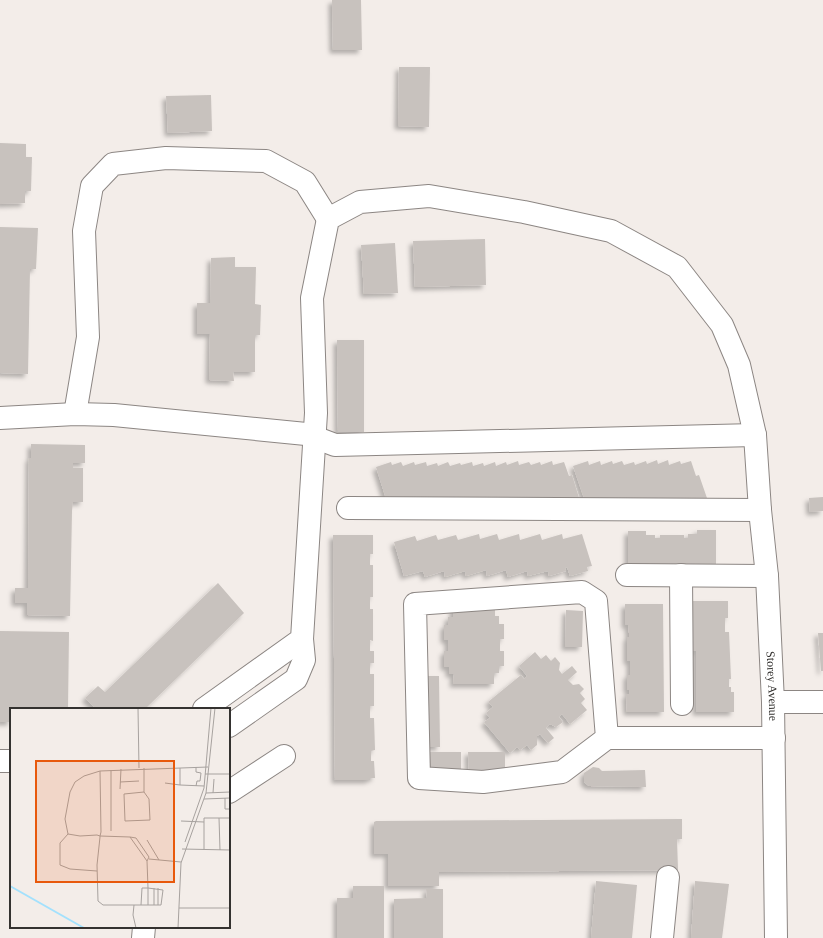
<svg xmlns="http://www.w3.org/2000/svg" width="823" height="938" font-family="Georgia,serif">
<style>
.building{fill:#c8c2be;filter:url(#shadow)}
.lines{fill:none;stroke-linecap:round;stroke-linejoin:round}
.minor-casing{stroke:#8c8683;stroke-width:24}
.minor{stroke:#fff;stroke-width:22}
.labels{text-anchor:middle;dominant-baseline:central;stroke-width:3;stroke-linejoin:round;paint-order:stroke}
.street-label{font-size:12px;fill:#343230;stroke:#fff}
.inset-river{fill:none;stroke:#a3e1fd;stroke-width:2}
.inset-road{fill:none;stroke:#a7a29f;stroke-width:1}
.view{fill:#e8590c;fill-opacity:0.15;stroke:#e8590c;stroke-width:2}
.inset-edge{fill:none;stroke:#343230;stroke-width:2}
</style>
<defs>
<filter id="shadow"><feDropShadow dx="-3.5" dy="3.5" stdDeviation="2" flood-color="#0004"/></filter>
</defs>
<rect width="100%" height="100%" fill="#f3ede9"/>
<!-- building -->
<path class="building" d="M 332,0 L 361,0 L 362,50 L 333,50 Z
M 399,67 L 430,67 L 429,127 L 398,126 Z
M 211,95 L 212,131 L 168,133 L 166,96 Z
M 0,143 L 26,144 L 26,157 L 32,157 L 31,191 L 25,191 L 25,203 L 0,204 Z
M 0,227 L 38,228 L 36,269 L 30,269 L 28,374 L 0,373 Z
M 485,239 L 486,285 L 415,287 L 413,241 Z
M 395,243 L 398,293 L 364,294 L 361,245 Z
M 235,257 L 235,267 L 256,267 L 255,304 L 261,305 L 260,335 L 255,335 L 255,372 L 233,372 L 234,381 L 209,380 L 210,334 L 197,334 L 197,303 L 210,303 L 211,258 Z
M 337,340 L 364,340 L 364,432 L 338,432 Z
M 31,444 L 85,445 L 85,463 L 73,463 L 73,468 L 83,468 L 83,502 L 73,502 L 72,511 L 70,616 L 27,615 L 27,603 L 15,603 L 15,588 L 28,588 L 29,458 L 31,458 Z
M 657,460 L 658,464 L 668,460 L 669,465 L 680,461 L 681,464 L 691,461 L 696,476 L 699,475 L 708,501 L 586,504 L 573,466 L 588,461 L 589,465 L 600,461 L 601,465 L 612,461 L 613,464 L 622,461 L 624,465 L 634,462 L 635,465 L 646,461 L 647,464 Z
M 518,461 L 519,465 L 529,462 L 531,465 L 540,462 L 541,465 L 552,461 L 553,465 L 564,462 L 569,476 L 572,475 L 580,501 L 388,505 L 376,467 L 391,462 L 392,465 L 401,462 L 403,466 L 414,462 L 415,465 L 426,462 L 427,466 L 437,463 L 438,466 L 448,462 L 450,466 L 460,463 L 461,465 L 472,462 L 473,466 L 483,463 L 484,466 L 495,462 L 496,466 L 506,462 L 507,465 Z
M 823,497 L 823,511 L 810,512 L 809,498 Z
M 697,530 L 716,530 L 716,569 L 628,568 L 628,531 L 646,531 L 646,535 L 655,535 L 655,538 L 660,538 L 660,535 L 684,535 L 684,538 L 688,538 L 688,534 L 697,534 Z
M 479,534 L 480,539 L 497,534 L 499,540 L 519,534 L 520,540 L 540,534 L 542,540 L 562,534 L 563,539 L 582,534 L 592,566 L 587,567 L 588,571 L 570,576 L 567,567 L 565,568 L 566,571 L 549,576 L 548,571 L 528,576 L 527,571 L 508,577 L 506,570 L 487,576 L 486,570 L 466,576 L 465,571 L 445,577 L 444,571 L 425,577 L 423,571 L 404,576 L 394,542 L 415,536 L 417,541 L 436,535 L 438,540 L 456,535 L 458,540 Z
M 333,535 L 373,535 L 373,554 L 370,554 L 370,565 L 373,565 L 373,597 L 370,597 L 370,609 L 373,609 L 373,641 L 370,640 L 370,651 L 374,651 L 374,663 L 370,663 L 370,674 L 374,674 L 374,706 L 370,706 L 370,718 L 374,718 L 375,750 L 371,751 L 371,761 L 374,761 L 375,778 L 370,778 L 370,780 L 335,780 Z
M 218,583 L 244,613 L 145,709 L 96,709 L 85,698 L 98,686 L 105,692 Z
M 690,601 L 728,601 L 728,618 L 725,618 L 725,632 L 729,632 L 731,679 L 729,679 L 729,687 L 731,687 L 731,692 L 734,692 L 734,712 L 696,712 L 696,651 L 690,651 Z
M 625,604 L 663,604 L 664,712 L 627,712 L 626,694 L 629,694 L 629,690 L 627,690 L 627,675 L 630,675 L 630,661 L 627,661 L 627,637 L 629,637 L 629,633 L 628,625 L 625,625 Z
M 453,606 L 495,606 L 495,616 L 499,616 L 499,624 L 504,624 L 504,639 L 500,639 L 500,651 L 504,651 L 504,666 L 499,666 L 499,673 L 494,673 L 494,684 L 453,684 L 454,674 L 449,674 L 449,667 L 444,667 L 444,651 L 448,651 L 448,640 L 444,640 L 444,625 L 448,625 L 448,617 L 453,617 Z
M 566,610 L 583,611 L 582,647 L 565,647 Z
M 0,631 L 69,632 L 68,709 L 11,709 L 11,722 L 0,722 Z
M 818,633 L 823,633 L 823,671 L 821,671 Z
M 535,652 L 541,659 L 546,655 L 551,661 L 555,657 L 560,663 L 559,670 L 562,674 L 572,666 L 577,672 L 568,680 L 573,685 L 579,684 L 584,689 L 580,693 L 585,699 L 581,703 L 587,710 L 570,724 L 562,714 L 559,717 L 563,722 L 556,727 L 550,724 L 546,728 L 554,738 L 548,743 L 540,734 L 537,736 L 537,745 L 531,750 L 527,745 L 520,750 L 517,747 L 510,753 L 484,722 L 490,718 L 486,713 L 493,707 L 488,702 L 521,675 L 524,679 L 527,676 L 519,666 Z
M 421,676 L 439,676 L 440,747 L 422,747 Z
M 424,752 L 461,752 L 461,772 L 424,772 Z
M 468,752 L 505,752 L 505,771 L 469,772 Z
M 593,767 L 599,768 L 602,771 L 645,770 L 646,787 L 589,786 L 584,782 L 584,773 Z
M 682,819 L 682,839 L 677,839 L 678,870 L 439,872 L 439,886 L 388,886 L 388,854 L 374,854 L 374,822 L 376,821 Z
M 596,881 L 637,885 L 632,938 L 591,938 Z
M 695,881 L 729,884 L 722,938 L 691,938 Z
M 353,886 L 384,886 L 384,938 L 337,938 L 337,898 L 353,898 Z
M 426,889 L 443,889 L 443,938 L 394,938 L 394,899 L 427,898 Z"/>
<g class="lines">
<defs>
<g id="minor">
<path d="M 75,414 L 88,337 L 84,231 L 92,186 L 113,164 L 166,158 L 266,161 L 305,182 L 328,219"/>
<path d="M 0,418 L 75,414 L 114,415 L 306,434 L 335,445 L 755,435"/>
<path d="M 348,508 L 760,510"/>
<path d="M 627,575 L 767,576"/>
<path d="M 681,575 L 682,704"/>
<path d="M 773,702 L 823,702"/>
<path id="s1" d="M 204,709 L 302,639 L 316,413 L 312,298 L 328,219 L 360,202 L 429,196 L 524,212 L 611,231 L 677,267 L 722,325 L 739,365 L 755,435 L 760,510 L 767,576 L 773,702 L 776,938"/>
<path d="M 229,726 L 296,679 L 304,660 L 302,639"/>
<path d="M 607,738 L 596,601 L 582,592 L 415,604 L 419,778 L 483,782 L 562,772 L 607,738 L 774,738"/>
<path d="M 0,761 L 11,761"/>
<path d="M 229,792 L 284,756"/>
<path d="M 143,938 L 144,927"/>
<path d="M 662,938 L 668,877"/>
</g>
</defs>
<!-- minor casing -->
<use href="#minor" class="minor-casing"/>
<!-- minor -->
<use href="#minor" class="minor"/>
</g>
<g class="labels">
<!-- street labels -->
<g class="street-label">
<text stroke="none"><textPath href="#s1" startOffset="1349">Storey Avenue</textPath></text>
</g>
</g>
<!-- overview -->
<g transform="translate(10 708)">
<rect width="220" height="220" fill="#f3ede9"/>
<path class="inset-river" d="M 0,178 L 74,220"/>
<path class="inset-road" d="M 128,0 L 129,60M 186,59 L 186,64 L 191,65 L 190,73 L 187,73 L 186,78M 134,60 L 134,84 L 139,91 L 140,112 L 115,113 L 114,86 L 134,84M 90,63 L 91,124 L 90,128 L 90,129 L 87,157 L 88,193 L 93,197 L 151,197 L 153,182 L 138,180 L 137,153 L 120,129 L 90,128 L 87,127 L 70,128 L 58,126 L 55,111 L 60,84 L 65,74 L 74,68 L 90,63 L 198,59M 195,66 L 220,66M 110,74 L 129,73M 155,75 L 170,77 L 170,60M 170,77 L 194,78M 110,81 L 111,61M 196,85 L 220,84 L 220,66M 203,85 L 204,71M 215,90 L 215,101 L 220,101M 194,91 L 220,90M 209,110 L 210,142M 171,113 L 194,114 L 194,110 L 220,110M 194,114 L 194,142M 101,123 L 101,62M 58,126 L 50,135 L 50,157 L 60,161 L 87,163M 120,129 L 126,130 L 139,149 L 137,153M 137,132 L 149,152M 175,134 L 194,80 L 201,0M 172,141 L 220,142M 139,151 L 171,154M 144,180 L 144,197M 148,180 L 148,197M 124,197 L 123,207 L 126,220M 131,197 L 132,180 L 138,180 L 138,197M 169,200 L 220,200M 168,220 L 171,155 L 196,85 L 205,0"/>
<path class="view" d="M 26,53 L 164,53 L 164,174 L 26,174 Z"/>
<rect width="220" height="220" class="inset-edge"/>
</g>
</svg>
